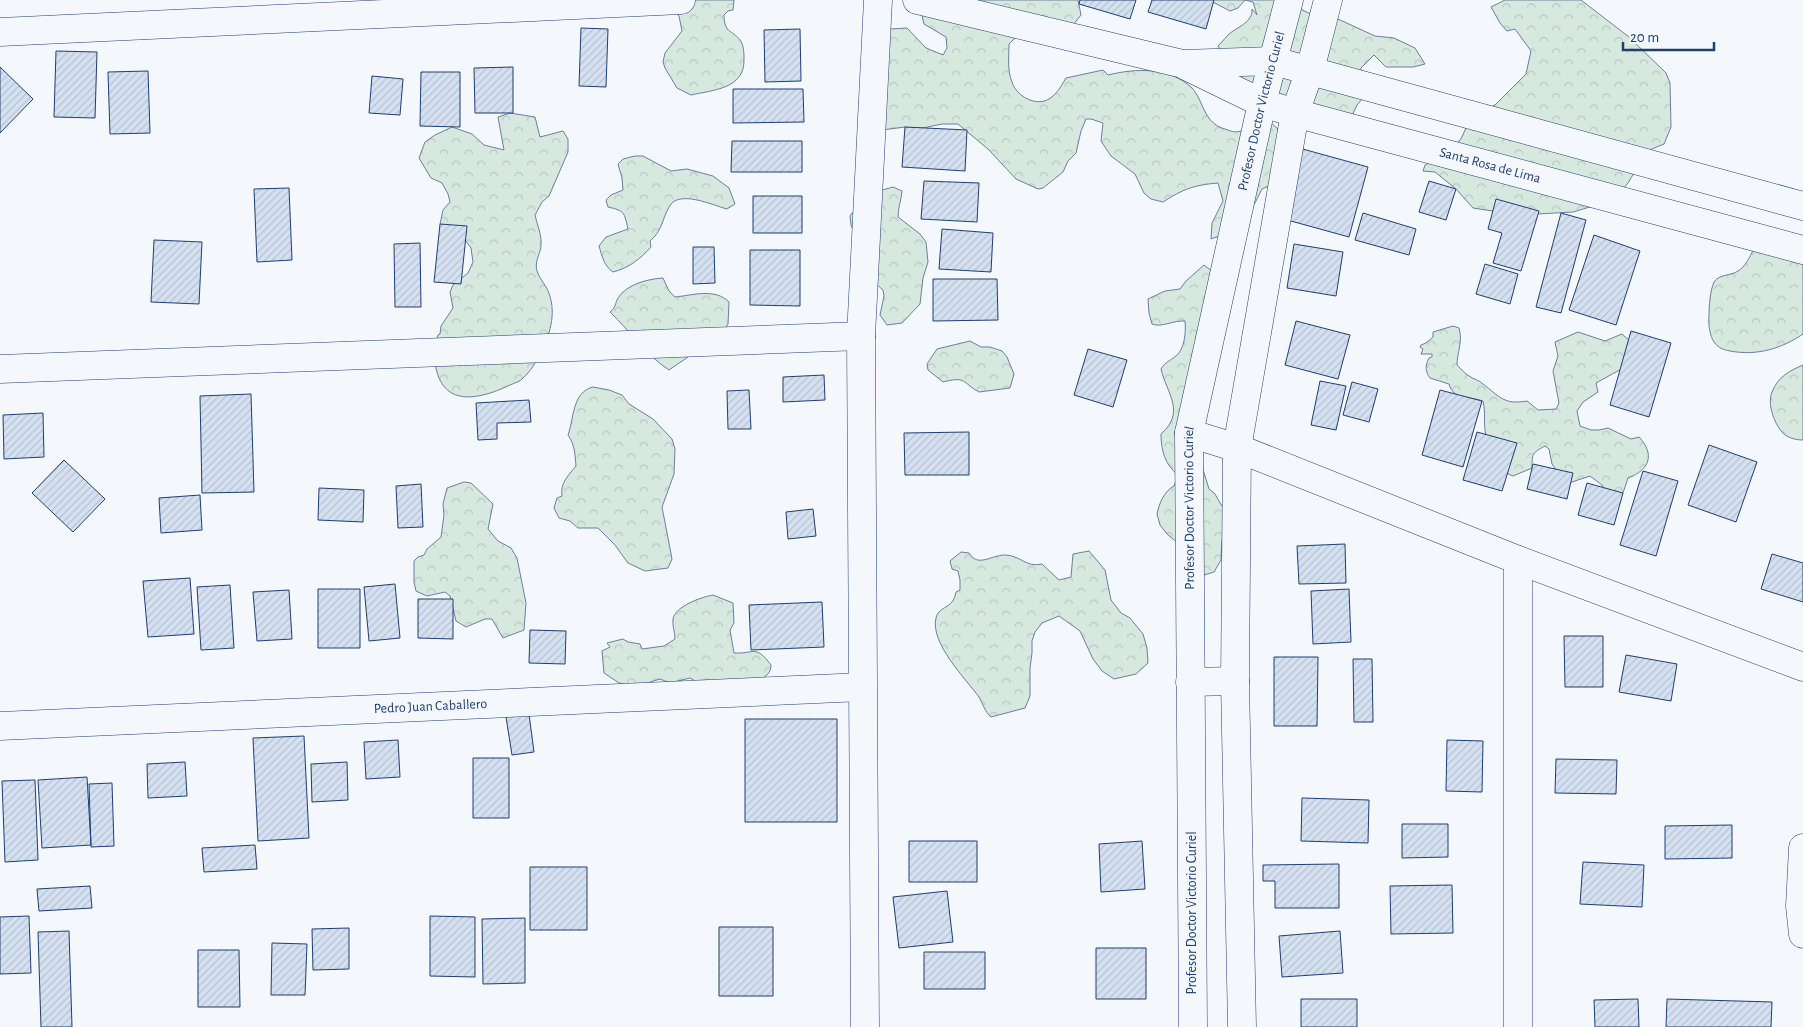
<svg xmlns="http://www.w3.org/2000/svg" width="1803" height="1027" font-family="'Alegreya Sans',sans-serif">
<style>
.forest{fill:url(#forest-crowns);stroke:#687fa3}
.building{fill:url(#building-hatch);stroke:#1d3f73}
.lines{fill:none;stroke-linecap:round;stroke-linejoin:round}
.minor-casing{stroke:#1d3f73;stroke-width:29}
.tertiary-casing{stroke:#1d3f73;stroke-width:29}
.secondary-casing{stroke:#1d3f73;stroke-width:29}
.minor{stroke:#f4f7fb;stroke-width:28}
.tertiary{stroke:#f4f7fb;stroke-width:28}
.secondary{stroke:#f4f7fb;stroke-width:28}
.labels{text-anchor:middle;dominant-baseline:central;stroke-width:4;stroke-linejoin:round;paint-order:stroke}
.street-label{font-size:14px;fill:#1d3f73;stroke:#f4f7fb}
</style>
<defs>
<pattern id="forest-crowns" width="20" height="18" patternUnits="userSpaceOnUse" patternTransform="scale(1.25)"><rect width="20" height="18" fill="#d7e8df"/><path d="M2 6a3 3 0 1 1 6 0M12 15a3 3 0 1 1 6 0" fill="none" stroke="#b8c8c3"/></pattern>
<pattern id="building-hatch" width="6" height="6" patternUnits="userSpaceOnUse" patternTransform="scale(1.25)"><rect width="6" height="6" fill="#d5e0f0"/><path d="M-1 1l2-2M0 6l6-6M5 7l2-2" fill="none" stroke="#b6c1d1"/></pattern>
</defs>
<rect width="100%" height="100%" fill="#f4f7fb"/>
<!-- forest -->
<path class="forest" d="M 663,0 L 734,0 L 733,10 L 728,11 L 724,15 C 724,33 732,30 740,40 C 744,45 744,54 744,59 C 745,89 713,90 691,95 L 677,88 L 665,68 L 663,62 L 665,53 L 682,31 L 679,16 Z
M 926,0 L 1078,0 L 1081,15 L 1073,25 L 1016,37 L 1009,44 C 1009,56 1007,70 1012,82 C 1016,96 1036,107 1049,99 C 1058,93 1061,86 1066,78 L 1103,70 L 1108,75 C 1136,68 1170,67 1192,88 C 1204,101 1203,123 1225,129 C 1228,130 1233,132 1236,132 C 1244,131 1261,124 1270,122 L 1278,129 L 1273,184 L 1262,189 L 1255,203 L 1219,236 L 1211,239 L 1212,223 L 1223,201 L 1218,183 C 1194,185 1183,189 1163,202 L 1151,199 L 1144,193 L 1135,174 L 1111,156 L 1101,141 L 1103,123 L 1091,119 L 1086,119 L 1081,131 L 1076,153 L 1068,161 L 1063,172 L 1043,188 L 1038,189 L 1016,179 L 988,149 L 958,124 L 942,124 L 918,129 L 905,127 L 882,130 L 890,29 L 907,28 L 926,48 L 943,55 L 947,48 L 946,37 L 924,24 L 920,7 Z
M 1209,0 L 1288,0 L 1300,9 L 1313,15 L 1338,19 L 1375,36 L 1394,38 L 1415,48 L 1425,64 L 1413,67 L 1386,67 L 1374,55 L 1361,68 L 1363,98 L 1357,105 L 1349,122 L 1245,88 L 1218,46 C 1222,42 1225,38 1229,34 C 1239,26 1253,22 1252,9 L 1257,15 L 1253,2 L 1245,0 L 1238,8 L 1230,11 Z
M 1505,0 L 1581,0 L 1629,37 L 1666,73 L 1670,83 L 1671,127 L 1664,144 L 1647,151 L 1628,183 L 1613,200 L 1573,212 L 1519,215 L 1473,208 L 1456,189 L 1435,172 L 1423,171 L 1425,165 L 1445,153 L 1461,139 L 1469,121 L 1496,104 L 1526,74 L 1531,51 L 1515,29 L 1507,31 L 1500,23 L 1491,7 Z
M 510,113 L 535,117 L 540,137 L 563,131 L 568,139 L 568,152 L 549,196 L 542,202 L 535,215 C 537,224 542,236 541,245 C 541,253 534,261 537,271 C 539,277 543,282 546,287 C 551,295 553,308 552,317 C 551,335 537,366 523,378 C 520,382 514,383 510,385 C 485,397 447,409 437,372 C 432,354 431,353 438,335 L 440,334 L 441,326 L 453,308 L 450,292 L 453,285 L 468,273 L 473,262 L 471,248 L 466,241 L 440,224 L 443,210 L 450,202 L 448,194 L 442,183 L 431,178 L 419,158 L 425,142 L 435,135 L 452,127 L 472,134 L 484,145 L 504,150 L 498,117 Z
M 635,156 L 643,156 L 671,171 L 687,169 L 713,176 L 729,188 L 735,204 L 727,209 C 712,205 678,189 669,207 C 662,220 662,231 650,241 L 651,247 C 640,259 629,268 613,272 C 604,266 602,256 599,246 L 606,237 L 628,229 C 624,212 625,211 608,207 L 606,200 L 611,195 L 623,190 L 622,178 L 618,164 L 623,159 Z
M 893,187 L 902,191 C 901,201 898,208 898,217 L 920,234 L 926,242 L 928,262 L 923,278 L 920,304 L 902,323 L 887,325 L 880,315 L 884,296 L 883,290 L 873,281 L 851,225 L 850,216 L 852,213 L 861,211 L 879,191 Z
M 1803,237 L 1803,334 C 1781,349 1756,356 1730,351 C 1724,350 1718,348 1714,342 C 1710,336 1708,324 1709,316 C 1709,307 1710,291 1714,282 C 1719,274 1731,276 1738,271 C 1745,267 1750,257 1753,250 Z
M 1204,265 L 1213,272 L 1200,325 L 1196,336 L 1201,463 L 1209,489 L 1215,494 L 1227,515 L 1230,529 L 1222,540 L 1221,560 L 1214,572 L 1204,575 L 1200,578 L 1178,543 L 1167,534 L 1160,525 L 1157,514 C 1159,504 1164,491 1174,486 L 1178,475 C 1165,465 1161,450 1161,434 C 1186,412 1167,394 1161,369 C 1165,362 1170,361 1176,356 C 1185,349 1186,331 1185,321 C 1174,320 1161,328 1152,324 L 1149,313 L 1148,299 L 1165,291 L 1180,289 L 1186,281 Z
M 663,278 L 669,291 L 675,297 C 694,295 715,288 729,302 L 728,324 L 718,342 L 707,344 L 669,370 C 646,355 630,331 610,312 C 616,308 615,303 618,298 C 627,284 648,279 663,278 Z
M 1453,326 L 1459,328 C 1463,342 1457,352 1457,365 C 1461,369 1465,374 1469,376 C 1473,379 1479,380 1483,384 C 1500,397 1504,405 1527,401 L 1538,410 L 1556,409 L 1559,403 L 1553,371 L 1558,356 L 1555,342 L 1578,332 L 1605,341 L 1622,334 L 1630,341 L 1625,367 L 1596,383 L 1598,392 L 1583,402 L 1577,411 L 1580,426 L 1591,430 L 1599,430 L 1608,428 L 1631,439 L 1639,437 C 1655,454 1650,470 1628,478 L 1623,493 L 1604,490 L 1602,485 L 1590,476 L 1566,484 L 1552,464 L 1549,449 L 1545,446 C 1532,453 1532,454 1532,468 L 1513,476 C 1496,470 1496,452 1495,437 L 1486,436 C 1483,423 1486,413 1483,401 C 1469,396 1454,401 1449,384 L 1430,378 C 1425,371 1425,366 1429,358 L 1432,357 L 1432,354 L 1421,354 L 1423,349 L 1420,347 L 1421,345 L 1426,343 L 1433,337 L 1433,332 Z
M 970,341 L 981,347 L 990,347 L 1002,351 L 1007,357 L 1014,374 L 1010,388 L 979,392 C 961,382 967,376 943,382 L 928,370 L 927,364 L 937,349 Z
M 1803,365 L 1803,440 C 1796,440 1787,438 1782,432 C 1774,423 1767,403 1772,392 C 1778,377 1789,371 1803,365 Z
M 593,387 L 609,390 L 622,395 L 629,404 L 653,419 L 672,439 L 675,449 L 674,474 L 662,507 L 672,559 L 668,568 L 645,571 L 628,563 L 615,545 L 598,528 L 578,528 L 570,521 L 559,518 L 554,508 L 557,498 L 562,496 C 560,483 568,476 576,466 C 575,455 575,445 568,435 C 574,419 572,392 593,387 Z
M 464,482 L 471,483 L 493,504 L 488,529 L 498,541 L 511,548 L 517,558 L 526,603 L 524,630 L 503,638 L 492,619 L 485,619 L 466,627 L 456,621 L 450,596 L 445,592 L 427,596 L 416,591 L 414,582 L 414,561 L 418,557 L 424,555 L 427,549 L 441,537 L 444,515 L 443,504 L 447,488 Z
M 1089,551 L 1105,570 L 1111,600 L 1121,613 L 1130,618 L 1143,634 L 1147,648 L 1148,663 L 1136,674 L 1114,679 L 1102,671 L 1093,659 L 1080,631 L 1059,616 L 1042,623 L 1035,632 L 1032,641 L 1032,653 L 1030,668 L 1030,696 L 1025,708 L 991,717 C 985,712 983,704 979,697 C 965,678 930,643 936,618 C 939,605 953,610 956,592 L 960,590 L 960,580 L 958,571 L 952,569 L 950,561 L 961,552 L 969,553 C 978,568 991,555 1005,555 C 1020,555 1026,568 1042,564 L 1059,580 L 1071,577 L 1073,554 Z
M 713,595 L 733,603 L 734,623 L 730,630 L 734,653 C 755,654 755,644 771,665 C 771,674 765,677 757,681 L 697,682 L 690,678 L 670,683 L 660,679 L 634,687 L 619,683 L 604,673 L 602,651 L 610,647 L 607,643 L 623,639 L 628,642 L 640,644 L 642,649 L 664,646 L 675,639 C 675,632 672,625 673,619 C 675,606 702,597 713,595 Z"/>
<!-- building -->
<path class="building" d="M 1080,0 L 1136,0 L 1130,19 L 1079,4 Z
M 1152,0 L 1214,0 L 1206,29 L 1148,12 Z
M 581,28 L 608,29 L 606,87 L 579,86 Z
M 800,29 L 801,81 L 765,82 L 764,30 Z
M 56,51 L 97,52 L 95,118 L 54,117 Z
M 0,67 L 33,99 L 0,133 Z
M 513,67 L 513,113 L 475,113 L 474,68 Z
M 148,71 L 150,133 L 110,134 L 108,72 Z
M 421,72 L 460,72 L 460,127 L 420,126 Z
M 372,76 L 403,79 L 400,115 L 369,113 Z
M 733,89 L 803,89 L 804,122 L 733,123 Z
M 905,127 L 967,130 L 965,171 L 902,167 Z
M 732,141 L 802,141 L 802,172 L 731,172 Z
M 1299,148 L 1368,167 L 1349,237 L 1280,218 Z
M 924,181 L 979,183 L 977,222 L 921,219 Z
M 1429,181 L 1456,189 L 1446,220 L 1419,212 Z
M 289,188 L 292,260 L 257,262 L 254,189 Z
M 753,196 L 802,196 L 802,233 L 753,233 Z
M 1496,199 L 1539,211 L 1521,271 L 1493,263 L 1502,233 L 1488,229 Z
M 1363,213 L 1416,229 L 1409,255 L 1355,240 Z
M 1561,213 L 1586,220 L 1561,313 L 1536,307 Z
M 440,224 L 467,226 L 461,284 L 434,282 Z
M 942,229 L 993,233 L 991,272 L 939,269 Z
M 1594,235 L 1640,251 L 1616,325 L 1569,310 Z
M 154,240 L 202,242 L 199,304 L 151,302 Z
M 420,243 L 421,307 L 395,307 L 394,244 Z
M 1294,244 L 1343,252 L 1336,296 L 1287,288 Z
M 693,247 L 714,247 L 715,283 L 693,284 Z
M 750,250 L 800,250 L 800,306 L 750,305 Z
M 1485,264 L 1518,274 L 1510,304 L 1476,294 Z
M 933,279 L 997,279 L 998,320 L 933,321 Z
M 1296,321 L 1350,335 L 1338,379 L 1285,365 Z
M 1631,331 L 1671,343 L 1649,417 L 1610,405 Z
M 1088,349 L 1127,360 L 1113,407 L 1074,395 Z
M 824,375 L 825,400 L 783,402 L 783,377 Z
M 1320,381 L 1346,386 L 1336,430 L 1311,425 Z
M 1352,382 L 1378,389 L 1369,422 L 1343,415 Z
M 749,390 L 751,429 L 728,429 L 727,391 Z
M 1440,390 L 1482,401 L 1463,467 L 1422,455 Z
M 251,394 L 254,492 L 202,493 L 200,396 Z
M 529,400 L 531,422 L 497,423 L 497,439 L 478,440 L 476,403 Z
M 43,413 L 44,457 L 4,459 L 3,415 Z
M 969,432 L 969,475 L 905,475 L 904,433 Z
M 1477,432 L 1517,443 L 1502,491 L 1463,480 Z
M 1709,445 L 1757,462 L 1736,522 L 1688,505 Z
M 64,460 L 105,499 L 73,532 L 32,493 Z
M 1533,464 L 1573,473 L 1567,499 L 1527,489 Z
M 1643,471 L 1678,481 L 1656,556 L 1620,545 Z
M 1587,483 L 1623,493 L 1614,525 L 1578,515 Z
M 421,484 L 423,527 L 398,528 L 396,486 Z
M 319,488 L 364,490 L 363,522 L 318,520 Z
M 200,495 L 202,530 L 161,533 L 159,498 Z
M 813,509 L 816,536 L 788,539 L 786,512 Z
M 1345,544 L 1346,583 L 1299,584 L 1297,546 Z
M 1772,554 L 1803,563 L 1803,602 L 1761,589 Z
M 190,578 L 194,634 L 148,637 L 143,581 Z
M 395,584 L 400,638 L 369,641 L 364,587 Z
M 230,585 L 234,648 L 201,650 L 197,587 Z
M 318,589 L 360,589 L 360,648 L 318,648 Z
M 1349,589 L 1351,642 L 1313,644 L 1311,591 Z
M 289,590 L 292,639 L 257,641 L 253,592 Z
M 418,599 L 453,599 L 453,639 L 418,638 Z
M 822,602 L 824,647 L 751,650 L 749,605 Z
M 530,630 L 566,631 L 565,664 L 529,663 Z
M 1564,636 L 1603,636 L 1603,687 L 1565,687 Z
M 1626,655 L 1677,664 L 1671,701 L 1619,692 Z
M 1274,657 L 1318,657 L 1317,726 L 1274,726 Z
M 1353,659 L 1372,659 L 1373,722 L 1354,722 Z
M 529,714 L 534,752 L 512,755 L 506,717 Z
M 745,719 L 837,719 L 837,822 L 745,822 Z
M 304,736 L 309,838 L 258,841 L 253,738 Z
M 398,740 L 400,777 L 366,779 L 364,742 Z
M 1447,740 L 1483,741 L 1482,792 L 1446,791 Z
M 473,758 L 509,758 L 509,818 L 473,818 Z
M 1556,759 L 1617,760 L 1616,794 L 1555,793 Z
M 185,762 L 187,796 L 148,798 L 147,764 Z
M 347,762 L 348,800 L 312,802 L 311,764 Z
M 87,777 L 91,845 L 42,848 L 38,780 Z
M 35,780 L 38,860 L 5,862 L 2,781 Z
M 112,783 L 114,846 L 91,847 L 89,784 Z
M 1302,798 L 1369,800 L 1368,843 L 1301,841 Z
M 1402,824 L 1448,824 L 1448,857 L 1402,858 Z
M 1732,825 L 1732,858 L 1665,859 L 1665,826 Z
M 909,841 L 977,841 L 977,882 L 909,882 Z
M 1142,841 L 1145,889 L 1101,892 L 1099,844 Z
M 255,845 L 257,869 L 204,872 L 202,848 Z
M 1583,862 L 1644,865 L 1642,907 L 1580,904 Z
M 1339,864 L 1339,908 L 1275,908 L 1275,881 L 1263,881 L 1263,865 Z
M 530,867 L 587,867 L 587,930 L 530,930 Z
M 1452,885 L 1453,933 L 1391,934 L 1390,886 Z
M 90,886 L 92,908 L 39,911 L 37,889 Z
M 947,891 L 953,942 L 899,948 L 893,897 Z
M 29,916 L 31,973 L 0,974 L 0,917 Z
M 430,916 L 475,917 L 475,977 L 430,976 Z
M 525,918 L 525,983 L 483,984 L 482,919 Z
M 719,927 L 773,927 L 773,996 L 719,996 Z
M 349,928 L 349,969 L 313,970 L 312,929 Z
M 69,931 L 72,1027 L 41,1027 L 38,932 Z
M 1340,931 L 1343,973 L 1282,977 L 1279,936 Z
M 272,943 L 307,944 L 305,995 L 271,995 Z
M 1096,948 L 1146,948 L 1146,999 L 1096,999 Z
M 198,950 L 239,950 L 240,1007 L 198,1007 Z
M 924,952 L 985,952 L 985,989 L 924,989 Z
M 1301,999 L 1357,999 L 1357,1027 L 1301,1027 Z
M 1638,999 L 1639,1027 L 1595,1027 L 1594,1000 Z
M 1667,999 L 1772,1002 L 1771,1027 L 1666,1027 Z"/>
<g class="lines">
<defs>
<g id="minor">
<path d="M 0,369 L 861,336"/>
<path d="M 1189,433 L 1237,448 L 1518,560 L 1803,667"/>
<path d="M 1518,560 L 1518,1027"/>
<path d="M 1190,682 L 1235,681"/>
<path id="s1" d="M 0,726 L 862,687"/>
<path d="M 1803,848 L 1800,906 L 1803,934"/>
<path d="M 865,1027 L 861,336 L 878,0"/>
</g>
<g id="tertiary">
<path d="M 917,0 L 1183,64 L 1274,61 L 1803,206"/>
<path d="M 0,32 L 681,0"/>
<path id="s2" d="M 1186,66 L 1262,103 L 1295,113 L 1803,250"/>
</g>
<g id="secondary">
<path id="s3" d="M 1193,1027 L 1189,433 L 1262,103 L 1289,0"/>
<path d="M 1242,1027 L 1235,681 L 1237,448 L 1295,113 L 1310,70 L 1328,0"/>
</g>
</defs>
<!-- minor casing -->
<use href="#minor" class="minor-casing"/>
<!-- tertiary casing -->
<use href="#tertiary" class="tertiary-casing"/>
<!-- secondary casing -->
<use href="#secondary" class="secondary-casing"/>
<!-- minor -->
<use href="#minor" class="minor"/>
<!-- tertiary -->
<use href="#tertiary" class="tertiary"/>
<!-- secondary -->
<use href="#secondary" class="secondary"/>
</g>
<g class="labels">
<!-- street labels -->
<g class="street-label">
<text stroke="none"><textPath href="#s3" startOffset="924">Profesor Doctor Victorio Curiel</textPath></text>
<text stroke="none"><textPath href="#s2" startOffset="321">Santa Rosa de Lima</textPath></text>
<text stroke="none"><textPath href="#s3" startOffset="519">Profesor Doctor Victorio Curiel</textPath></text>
<text stroke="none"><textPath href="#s1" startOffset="431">Pedro Juan Caballero</textPath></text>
<text transform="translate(1192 913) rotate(-90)">Profesor Doctor Victorio Curiel</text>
</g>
</g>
<!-- scale -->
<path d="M1623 42v8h91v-8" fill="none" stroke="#1d3f73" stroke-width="2.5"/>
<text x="1630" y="42" font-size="15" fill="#1d3f73" stroke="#f4f7fb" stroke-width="4" paint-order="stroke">20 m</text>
</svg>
